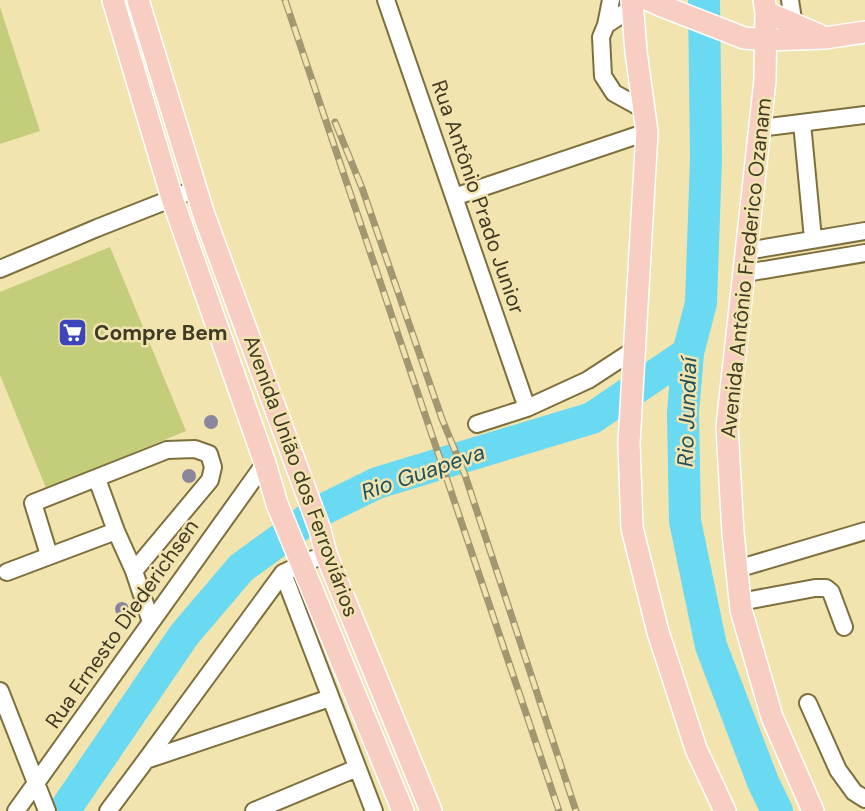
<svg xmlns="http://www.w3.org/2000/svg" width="865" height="811" font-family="'DM Sans',sans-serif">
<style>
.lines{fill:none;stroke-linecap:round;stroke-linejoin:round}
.river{stroke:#6ad9f2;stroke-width:32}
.building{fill:#c3cd7a}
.minor-casing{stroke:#7d703e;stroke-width:20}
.major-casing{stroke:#fff;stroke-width:24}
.minor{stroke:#fff;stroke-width:16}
.major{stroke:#f8cdc2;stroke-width:21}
.rail-casing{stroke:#a19771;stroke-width:7}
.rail{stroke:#f2e4af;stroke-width:4.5;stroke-dasharray:14;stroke-linecap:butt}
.tree{fill:#89869d}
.labels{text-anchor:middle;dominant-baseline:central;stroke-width:5;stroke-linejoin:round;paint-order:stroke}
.street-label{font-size:21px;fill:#403a25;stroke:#f2e4af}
.poi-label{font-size:21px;font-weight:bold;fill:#403a25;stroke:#f2e4af;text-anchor:start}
.water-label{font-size:22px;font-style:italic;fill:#20505b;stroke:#f2e4af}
</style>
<rect width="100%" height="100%" fill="#f2e4af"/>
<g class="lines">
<!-- river -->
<path class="river" d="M 704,0 L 706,158 L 701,303 L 688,353 L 683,413 L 685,521 L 711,646 L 763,782 L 777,811
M 64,811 L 184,635 L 241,568 L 318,512 L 377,483 L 592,418 L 688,353"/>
</g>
<!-- building -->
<path class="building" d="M 0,7 L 40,131 L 0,144 Z
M 110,247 L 186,431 L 46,488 L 0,375 L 0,292 Z"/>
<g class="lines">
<defs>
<path id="minor" d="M 386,0 L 527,408
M 790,0 L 794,26
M 633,7 L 606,25 L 601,37 L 603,76 L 614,93 L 643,109
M 606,25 L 611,0
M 802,123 L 813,239
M 760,128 L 865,115
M 454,197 L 647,132
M 747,251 L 865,231
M 0,269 L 97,228 L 196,189
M 744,277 L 752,272 L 865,253
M 477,424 L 527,408 L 588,380 L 634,350
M 97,479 L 116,531 L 134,571 L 151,622
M 49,555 L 33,503 L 167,450 L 195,449 L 209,454 L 213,467 L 210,480 L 134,571
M 737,569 L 865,531
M 7,572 L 116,531
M 283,573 L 374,811
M 740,602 L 815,588 L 826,588 L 831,592 L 844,627
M 0,691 L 47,811
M 808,703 L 838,770 L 854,792 L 865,799
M 146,760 L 330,698
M 16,811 L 265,463
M 108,811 L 146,760 L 283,573 L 302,564 L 326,554
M 254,811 L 357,768"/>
<path id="major" d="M 113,0 L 172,198 L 265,463 L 277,504 L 403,811
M 138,0 L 204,215 L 320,530 L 326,554 L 431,811
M 632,0 L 636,52 L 647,132 L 629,443 L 632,528 L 658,632 L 696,749 L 725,811
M 649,0 L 662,6 L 744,38 L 766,40 L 825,38 L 865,32
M 764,0 L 766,12 L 765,80 L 727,427 L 733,533 L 741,610 L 772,717 L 813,811
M 766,12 L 819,35"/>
</defs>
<!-- minor casing -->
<use href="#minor" class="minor-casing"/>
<!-- major casing -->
<use href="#major" class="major-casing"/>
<!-- minor -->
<use href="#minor" class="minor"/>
<!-- major -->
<use href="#major" class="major"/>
<defs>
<path id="rail" d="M 285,0 L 559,811
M 335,122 L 362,188 L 442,419 L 465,475 L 576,811"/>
</defs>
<!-- rail casing -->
<use href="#rail" class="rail-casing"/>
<!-- rail -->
<use href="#rail" class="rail"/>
</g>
<!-- trees -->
<g class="tree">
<circle cx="211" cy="422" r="7"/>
<circle cx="189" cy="476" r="7"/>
<circle cx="122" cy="609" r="7"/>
</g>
<!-- icons -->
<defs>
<symbol id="supermarket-square" viewBox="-11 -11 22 22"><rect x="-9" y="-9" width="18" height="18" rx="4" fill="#3e44b9" stroke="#f2e4af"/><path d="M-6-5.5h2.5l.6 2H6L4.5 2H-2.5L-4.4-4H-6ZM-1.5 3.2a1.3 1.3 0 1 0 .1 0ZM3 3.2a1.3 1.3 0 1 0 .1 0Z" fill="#fff"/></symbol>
</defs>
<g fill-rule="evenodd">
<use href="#supermarket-square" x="56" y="316" width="33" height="33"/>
</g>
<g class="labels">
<!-- street labels -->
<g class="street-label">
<text transform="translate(478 197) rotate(71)">Rua Antônio Prado Junior</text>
<text transform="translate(746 268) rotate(-84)">Avenida Antônio Frederico Ozanam</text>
<text transform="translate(301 476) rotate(70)">Avenida União dos Ferroviários</text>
<text transform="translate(122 624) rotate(-55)">Rua Ernesto Diederichsen</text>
</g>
<!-- poi labels -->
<g class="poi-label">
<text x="94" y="333">Compre Bem</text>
</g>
<!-- water labels -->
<g class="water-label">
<text transform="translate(687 412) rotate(-88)">Rio Jundiaí</text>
<text transform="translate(423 472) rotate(-19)">Rio Guapeva</text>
</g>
</g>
</svg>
